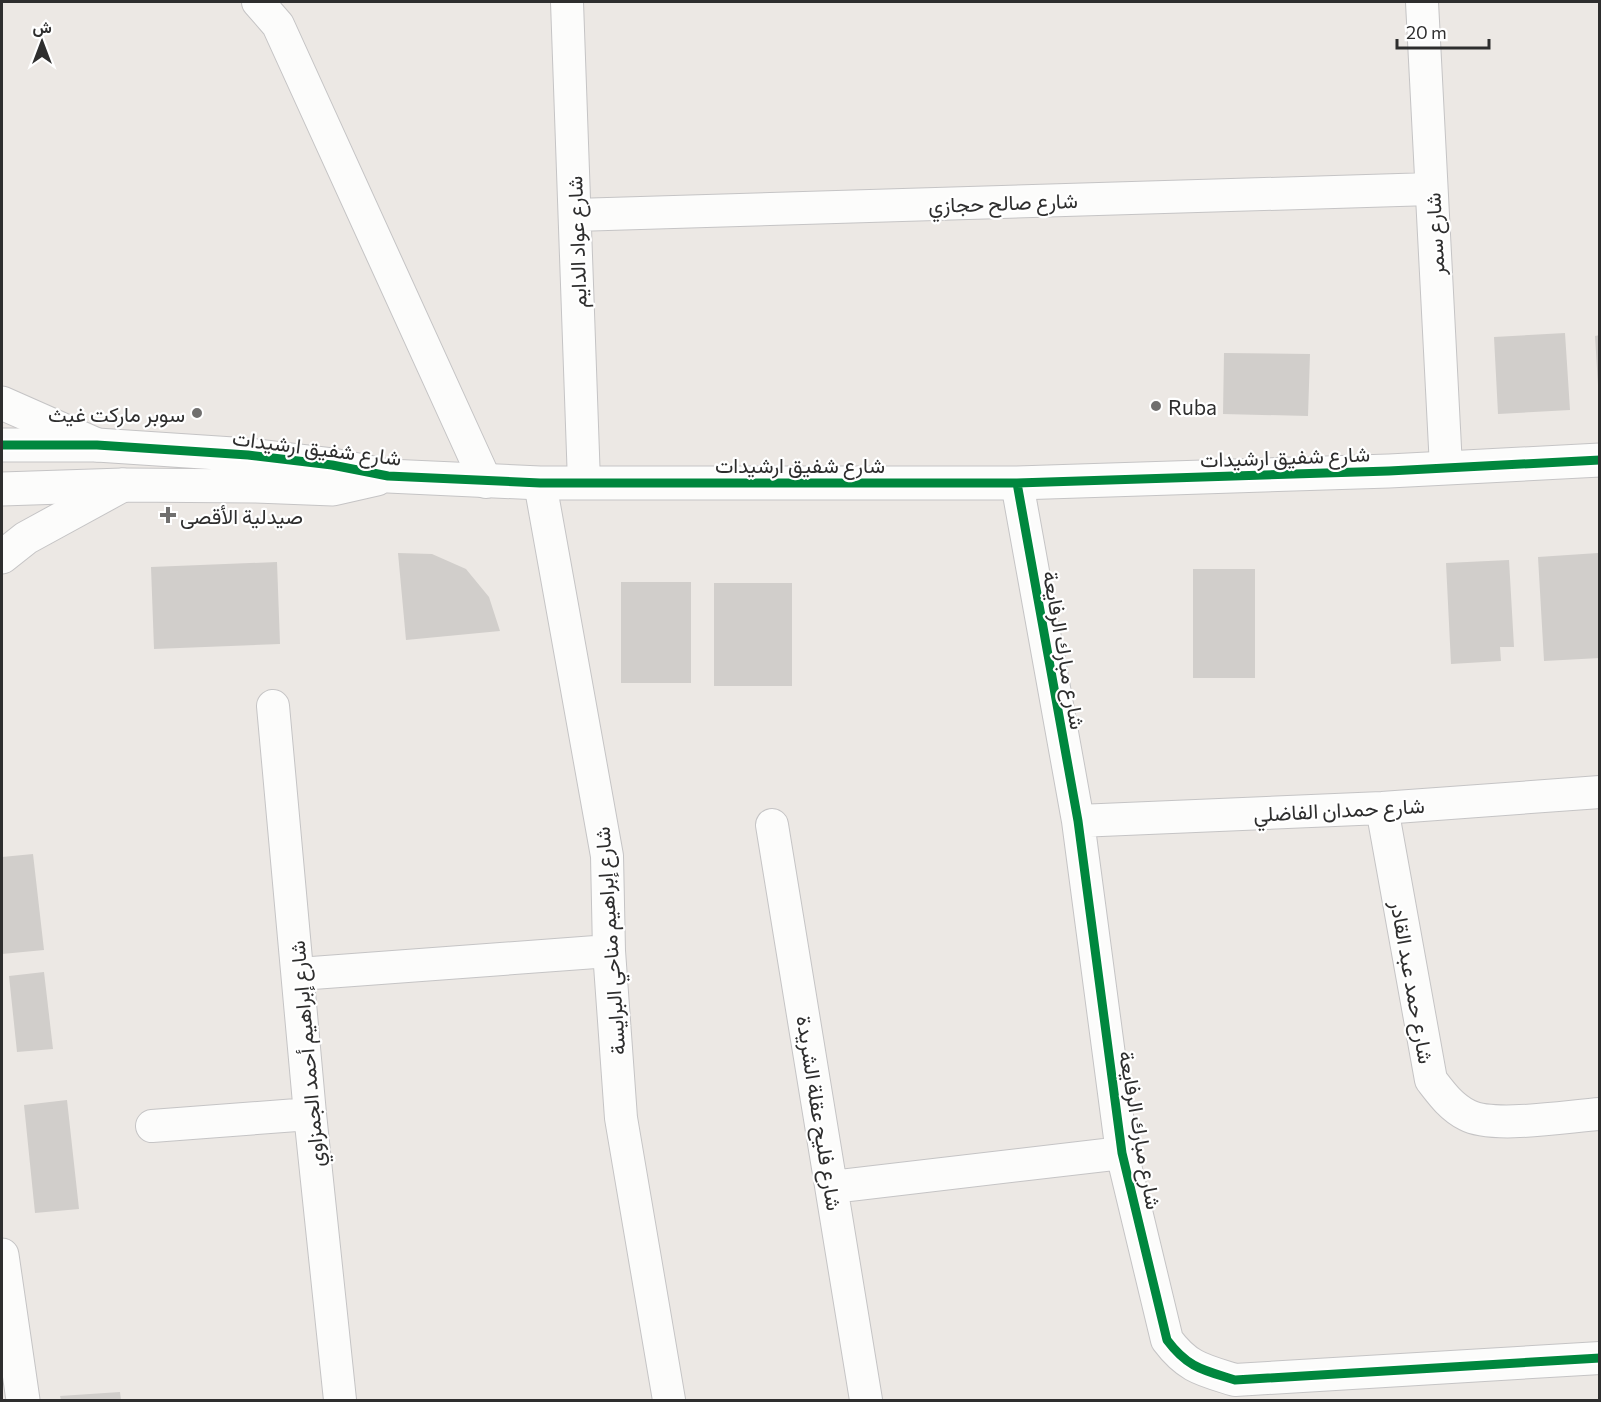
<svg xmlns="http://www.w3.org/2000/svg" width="1601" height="1402" font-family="Commissioner,Vazirmatn,sans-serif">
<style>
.building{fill:#d1cecb}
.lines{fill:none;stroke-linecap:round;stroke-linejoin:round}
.minor-casing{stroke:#c5c4c5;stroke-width:34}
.tertiary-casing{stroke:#c5c4c5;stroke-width:35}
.secondary-casing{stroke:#c5c4c5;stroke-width:35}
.minor{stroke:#fcfcfb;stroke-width:32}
.tertiary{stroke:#fcfcfb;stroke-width:33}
.secondary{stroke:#fcfcfb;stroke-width:33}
.cycleway-casing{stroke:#fff;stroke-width:13}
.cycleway{stroke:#00873e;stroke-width:9}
.poi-dot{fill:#706f6e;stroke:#fff;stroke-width:2}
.labels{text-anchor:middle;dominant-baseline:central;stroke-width:4.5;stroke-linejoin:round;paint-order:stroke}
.street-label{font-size:21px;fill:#2e2e2e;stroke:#fff}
.poi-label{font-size:21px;fill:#2e2e2e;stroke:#fff;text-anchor:start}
</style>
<rect width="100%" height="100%" fill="#ece8e4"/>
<!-- building -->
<path class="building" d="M 1565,333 L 1570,410 L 1498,414 L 1494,337 Z
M 1600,335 L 1600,385 L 1598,385 L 1595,336 Z
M 1224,353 L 1310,354 L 1308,416 L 1223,414 Z
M 398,553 L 432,554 L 466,569 L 489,597 L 500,631 L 406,640 Z
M 1598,553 L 1600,658 L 1544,661 L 1538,557 Z
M 1509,560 L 1514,647 L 1500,647 L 1501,661 L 1451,664 L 1446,563 Z
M 277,562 L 280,644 L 154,649 L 151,567 Z
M 1193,569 L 1255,569 L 1255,678 L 1193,678 Z
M 621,582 L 691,582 L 691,683 L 621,683 Z
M 714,583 L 792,583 L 792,686 L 714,686 Z
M 33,854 L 44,950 L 2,954 L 2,857 Z
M 44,972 L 53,1049 L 17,1052 L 9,976 Z
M 67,1100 L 79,1209 L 35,1213 L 24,1105 Z
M 120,1392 L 121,1400 L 61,1400 L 60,1396 Z"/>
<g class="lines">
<defs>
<path id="minor" d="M 258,2 L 278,25 L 486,482
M 567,2 L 584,482
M 1422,2 L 1446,467
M 575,215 L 1431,189
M 540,483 L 607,856 L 609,951 L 621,1118 L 669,1400
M 1017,483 L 1078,821 L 1122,1153 L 1167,1340 C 1188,1368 1203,1370 1235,1380 L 1600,1358
M 273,706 L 310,1114 L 340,1400
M 1382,808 L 1431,1080 C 1441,1093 1451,1107 1467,1115 C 1493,1129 1568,1116 1600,1114
M 1078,821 L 1382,808 L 1600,792
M 772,825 L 866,1400
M 299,974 L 609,951
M 152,1126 L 310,1114
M 832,1187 L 1122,1153"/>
<path id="tertiary" d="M 2,445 L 97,445 L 248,455 L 332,465 L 388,476 L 540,483 L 1017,483 L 1389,471 L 1600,460
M 2,489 L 123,485 L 256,486 L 333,489 L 377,479"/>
<path id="secondary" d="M 2,403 L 97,445
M 2,557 L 26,538 L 123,485
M 2,1255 L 23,1400"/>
</defs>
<!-- minor casing -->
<use href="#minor" class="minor-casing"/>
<!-- tertiary casing -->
<use href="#tertiary" class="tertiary-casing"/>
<!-- secondary casing -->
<use href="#secondary" class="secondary-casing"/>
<!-- minor -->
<use href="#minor" class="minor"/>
<!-- tertiary -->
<use href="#tertiary" class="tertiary"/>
<!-- secondary -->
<use href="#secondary" class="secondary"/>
<defs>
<path id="cycleway" d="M 2,445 L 97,445 L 248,455 L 332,465 L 388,476 L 540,483 L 1017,483 L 1389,471 L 1600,460
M 1017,483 L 1078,821 L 1122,1153 L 1167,1340 C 1188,1368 1203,1370 1235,1380 L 1600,1358"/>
</defs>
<!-- cycleway casing -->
<use href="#cycleway" class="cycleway-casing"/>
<!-- cycleway -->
<use href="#cycleway" class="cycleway"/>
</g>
<!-- markers -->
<g class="poi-dot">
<circle cx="1156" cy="406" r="6"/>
<circle cx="197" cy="413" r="6"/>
<path d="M165 506h6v6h6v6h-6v6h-6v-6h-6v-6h6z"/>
</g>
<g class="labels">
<!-- street labels -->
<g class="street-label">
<text transform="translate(1003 202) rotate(-2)">شارع صالح حجازي</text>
<text transform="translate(1434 234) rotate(-93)">شارع سمر</text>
<text transform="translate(576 242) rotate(-92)">شارع عواد الدايم</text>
<text transform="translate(317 447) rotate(7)">شارع شفيق ارشيدات</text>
<text transform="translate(1285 456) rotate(-2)">شارع شفيق ارشيدات</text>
<text x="800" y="464">شارع شفيق ارشيدات</text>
<text transform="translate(1065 650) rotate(80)">شارع مبارك الرفايعة</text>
<text transform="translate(1339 809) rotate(-3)">شارع حمدان الفاضلي</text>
<text transform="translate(609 941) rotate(-94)">شارع إبراهيم مناحي البرايسة</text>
<text transform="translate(1413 982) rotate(80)">شارع حمد عبد القادر</text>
<text transform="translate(306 1054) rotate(-95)">شارع إبراهيم أحمد الجمزاوي</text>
<text transform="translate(820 1113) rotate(81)">شارع فليح عقلة الشريدة</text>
<text transform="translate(1141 1130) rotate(80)">شارع مبارك الرفايعة</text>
</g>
<!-- poi labels -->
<g class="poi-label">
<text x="1168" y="406">Ruba</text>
<text x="185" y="413" text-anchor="end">سوبر ماركت غيث</text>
<text x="180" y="515">صيدلية الأقصى</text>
</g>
</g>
<!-- border -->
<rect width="1601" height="1402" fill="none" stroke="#2e2e2e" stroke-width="6"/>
<!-- north arrow -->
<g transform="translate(42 42)" stroke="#ffffff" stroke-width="4.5" paint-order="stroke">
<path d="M0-4.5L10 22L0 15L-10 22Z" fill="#2e2e2e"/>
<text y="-9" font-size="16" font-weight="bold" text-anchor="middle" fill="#2e2e2e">ش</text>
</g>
<!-- scale -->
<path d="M1397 39v9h92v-9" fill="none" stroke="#2e2e2e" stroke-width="3"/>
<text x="1406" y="39" font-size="18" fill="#2e2e2e" stroke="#ffffff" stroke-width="4.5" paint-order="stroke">20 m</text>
</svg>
